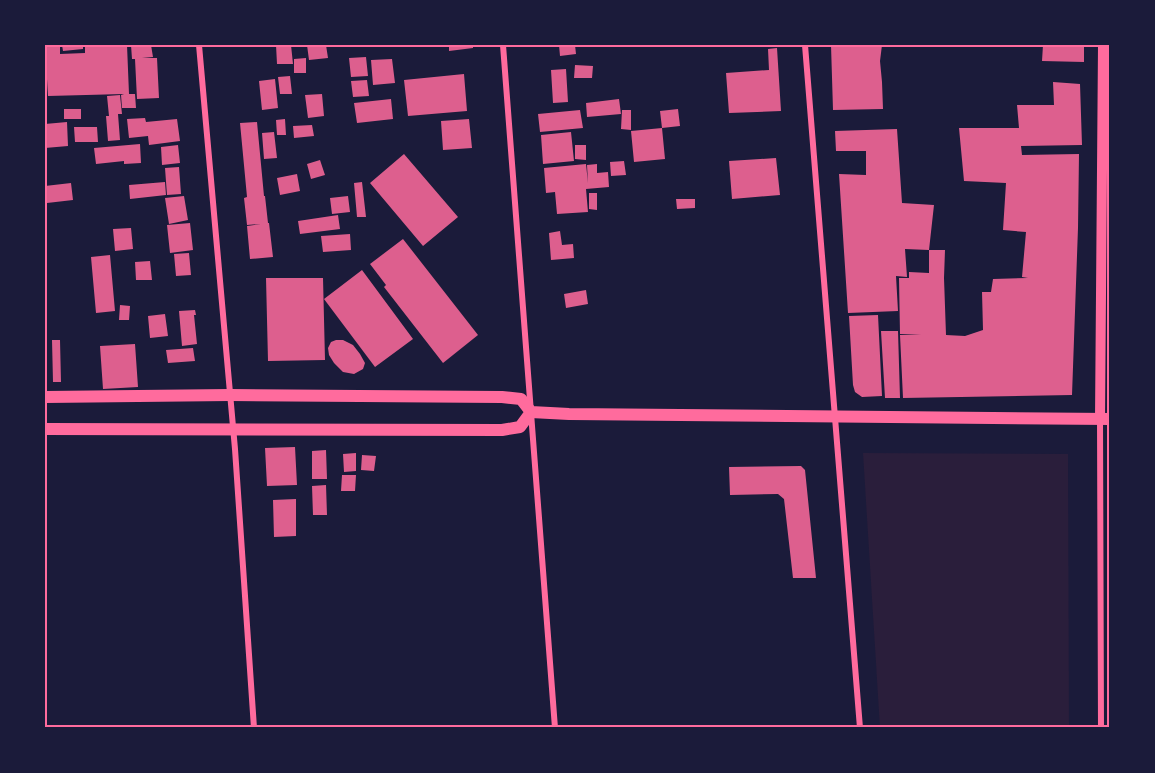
<svg xmlns="http://www.w3.org/2000/svg" width="1155" height="773" font-family="'Work Sans',sans-serif">
<style>
.green{fill:#2a1e3b}
.building{fill:#dd5f8e}
.lines{fill:none;stroke-linecap:round;stroke-linejoin:round}
.minor{stroke:#ff6b9d;stroke-width:6}
.tertiary{stroke:#ff6b9d;stroke-width:10}
.secondary{stroke:#ff6b9d;stroke-width:12}
.neatline{fill:none;stroke:#ff6b9d;stroke-width:2}
</style>
<rect width="100%" height="100%" fill="#1b1b3a"/>
<!-- green -->
<path class="green" d="M 863,453 L 1068,454 L 1069,728 L 880,728 Z"/>
<!-- building -->
<path class="building" d="M 45,45 L 60,45 L 60,54 L 85,53 L 85,45 L 127,45 L 129,94 L 135,94 L 136,108 L 122,108 L 121,95 L 124,94 L 48,96 Z
M 62,45 L 83,45 L 83,49 L 63,51 Z
M 131,45 L 151,45 L 153,57 L 142,58 L 157,58 L 159,98 L 137,99 L 135,59 L 132,59 Z
M 276,45 L 291,45 L 293,64 L 277,64 Z
M 307,45 L 326,45 L 328,58 L 309,60 Z
M 449,45 L 473,45 L 473,48 L 449,51 Z
M 559,45 L 575,45 L 576,54 L 560,56 Z
M 831,45 L 882,45 L 880,61 L 882,82 L 883,109 L 833,110 Z
M 1043,45 L 1084,45 L 1084,62 L 1042,61 Z
M 777,48 L 781,111 L 729,113 L 726,73 L 769,70 L 768,49 Z
M 366,57 L 368,76 L 351,77 L 349,58 Z
M 306,58 L 306,73 L 294,73 L 294,59 Z
M 392,59 L 395,83 L 373,85 L 371,60 Z
M 575,65 L 593,66 L 592,78 L 574,78 Z
M 566,69 L 568,102 L 553,103 L 551,70 Z
M 464,74 L 467,111 L 408,116 L 404,80 Z
M 290,76 L 292,94 L 280,94 L 278,77 Z
M 275,79 L 278,108 L 262,110 L 259,81 Z
M 367,80 L 369,96 L 353,97 L 351,81 Z
M 1053,82 L 1080,84 L 1082,145 L 1021,146 L 1022,155 L 1079,154 L 1078,228 L 1072,395 L 903,398 L 900,335 L 921,334 L 900,334 L 899,278 L 909,278 L 909,272 L 929,273 L 929,250 L 945,250 L 944,278 L 946,335 L 965,336 L 983,330 L 982,292 L 991,292 L 993,279 L 1028,278 L 1022,277 L 1026,232 L 1003,230 L 1006,183 L 964,181 L 959,128 L 1019,128 L 1017,105 L 1054,105 Z
M 322,94 L 324,116 L 308,118 L 305,95 Z
M 120,95 L 122,114 L 118,114 L 120,140 L 108,141 L 106,116 L 109,116 L 107,96 Z
M 391,99 L 393,119 L 357,123 L 354,103 Z
M 619,99 L 621,114 L 587,117 L 586,103 Z
M 64,109 L 81,109 L 81,119 L 64,119 Z
M 678,109 L 680,126 L 662,128 L 660,111 Z
M 580,110 L 583,128 L 540,132 L 538,114 Z
M 622,110 L 631,110 L 631,130 L 621,129 Z
M 145,118 L 146,122 L 177,119 L 180,141 L 149,145 L 148,136 L 129,138 L 127,119 Z
M 285,119 L 286,135 L 277,135 L 276,120 Z
M 469,119 L 472,148 L 443,150 L 441,121 Z
M 67,122 L 68,146 L 45,148 L 45,124 Z
M 257,122 L 264,196 L 265,196 L 268,223 L 269,223 L 273,257 L 250,259 L 247,226 L 261,224 L 247,225 L 244,198 L 247,197 L 240,123 Z
M 312,125 L 314,136 L 294,138 L 293,126 Z
M 74,127 L 97,127 L 98,142 L 75,142 Z
M 662,128 L 665,159 L 634,162 L 631,131 Z
M 897,129 L 902,203 L 934,205 L 929,250 L 905,249 L 907,277 L 896,276 L 898,311 L 848,313 L 839,174 L 866,175 L 866,151 L 836,151 L 835,131 Z
M 274,132 L 277,158 L 264,159 L 262,133 Z
M 571,132 L 574,161 L 543,164 L 541,135 Z
M 140,144 L 141,163 L 124,164 L 124,161 L 96,164 L 94,148 Z
M 178,145 L 180,163 L 162,165 L 161,147 Z
M 575,145 L 586,145 L 586,160 L 575,159 Z
M 404,154 L 458,217 L 423,246 L 370,183 Z
M 776,158 L 780,195 L 732,199 L 729,161 Z
M 320,160 L 325,175 L 311,179 L 307,164 Z
M 624,161 L 626,175 L 611,176 L 610,162 Z
M 586,164 L 588,183 L 587,165 L 597,164 L 597,173 L 608,172 L 609,187 L 586,189 L 588,212 L 557,214 L 555,192 L 546,193 L 544,168 Z
M 179,167 L 181,194 L 167,195 L 165,168 Z
M 297,174 L 300,191 L 280,195 L 277,178 Z
M 165,182 L 166,195 L 130,199 L 129,185 Z
M 362,182 L 366,217 L 357,217 L 354,183 Z
M 71,183 L 73,200 L 47,203 L 45,186 Z
M 589,193 L 597,193 L 597,210 L 589,209 Z
M 184,196 L 188,220 L 169,224 L 165,198 Z
M 348,196 L 350,212 L 332,214 L 330,198 Z
M 676,199 L 695,199 L 695,208 L 677,209 Z
M 338,215 L 340,229 L 300,234 L 298,221 Z
M 190,223 L 193,250 L 170,253 L 167,225 Z
M 131,228 L 133,249 L 115,251 L 113,229 Z
M 560,231 L 562,245 L 573,244 L 574,258 L 551,260 L 549,233 Z
M 350,234 L 351,250 L 323,252 L 321,236 Z
M 403,239 L 478,335 L 443,363 L 384,287 L 386,285 L 370,264 Z
M 189,253 L 191,275 L 176,276 L 174,254 Z
M 110,255 L 115,311 L 96,313 L 91,257 Z
M 150,261 L 152,280 L 136,280 L 135,262 Z
M 362,270 L 413,339 L 375,367 L 324,299 Z
M 266,278 L 323,278 L 325,360 L 268,361 Z
M 586,290 L 588,304 L 566,308 L 564,294 Z
M 120,305 L 130,306 L 129,320 L 119,320 Z
M 195,310 L 196,315 L 194,315 L 197,344 L 182,346 L 179,311 Z
M 165,314 L 168,336 L 150,338 L 148,316 Z
M 878,315 L 882,396 L 862,397 L 855,392 L 853,385 L 849,316 Z
M 881,331 L 898,331 L 900,398 L 885,398 Z
M 52,340 L 60,340 L 61,382 L 53,382 Z
M 336,340 L 343,340 L 353,345 L 360,354 L 365,363 L 363,369 L 354,374 L 343,372 L 334,363 L 329,355 L 328,348 L 331,342 Z
M 135,344 L 138,387 L 103,389 L 100,346 Z
M 193,348 L 195,361 L 168,363 L 166,350 Z
M 295,447 L 297,485 L 267,486 L 265,448 Z
M 326,450 L 327,479 L 312,479 L 312,451 Z
M 356,453 L 356,471 L 344,472 L 343,454 Z
M 362,455 L 376,456 L 374,471 L 361,470 Z
M 801,466 L 805,470 L 816,578 L 793,578 L 784,499 L 778,494 L 730,495 L 729,467 Z
M 342,475 L 356,475 L 355,491 L 341,491 Z
M 326,485 L 327,515 L 313,515 L 312,486 Z
M 296,499 L 296,536 L 274,537 L 273,500 Z"/>
<g class="lines">
<!-- minor -->
<path class="minor" d="M 199,45 L 235,449 L 254,728
M 503,45 L 555,728
M 805,45 L 860,728
M 1100,419 L 1101,728"/>
<!-- tertiary -->
<path class="tertiary" d="M 1100,419 L 1103,45"/>
<!-- secondary -->
<path class="secondary" d="M 45,397 L 230,395 L 502,397 L 521,399 L 531,412 L 569,414 L 1110,419
M 45,429 L 502,430 L 520,427 L 531,412"/>
</g>
<!-- border -->
<rect width="1155" height="773" fill="none" stroke="#1b1b3a" stroke-width="93"/>
<rect x="46" y="46" width="1062" height="680" class="neatline"/>
</svg>
